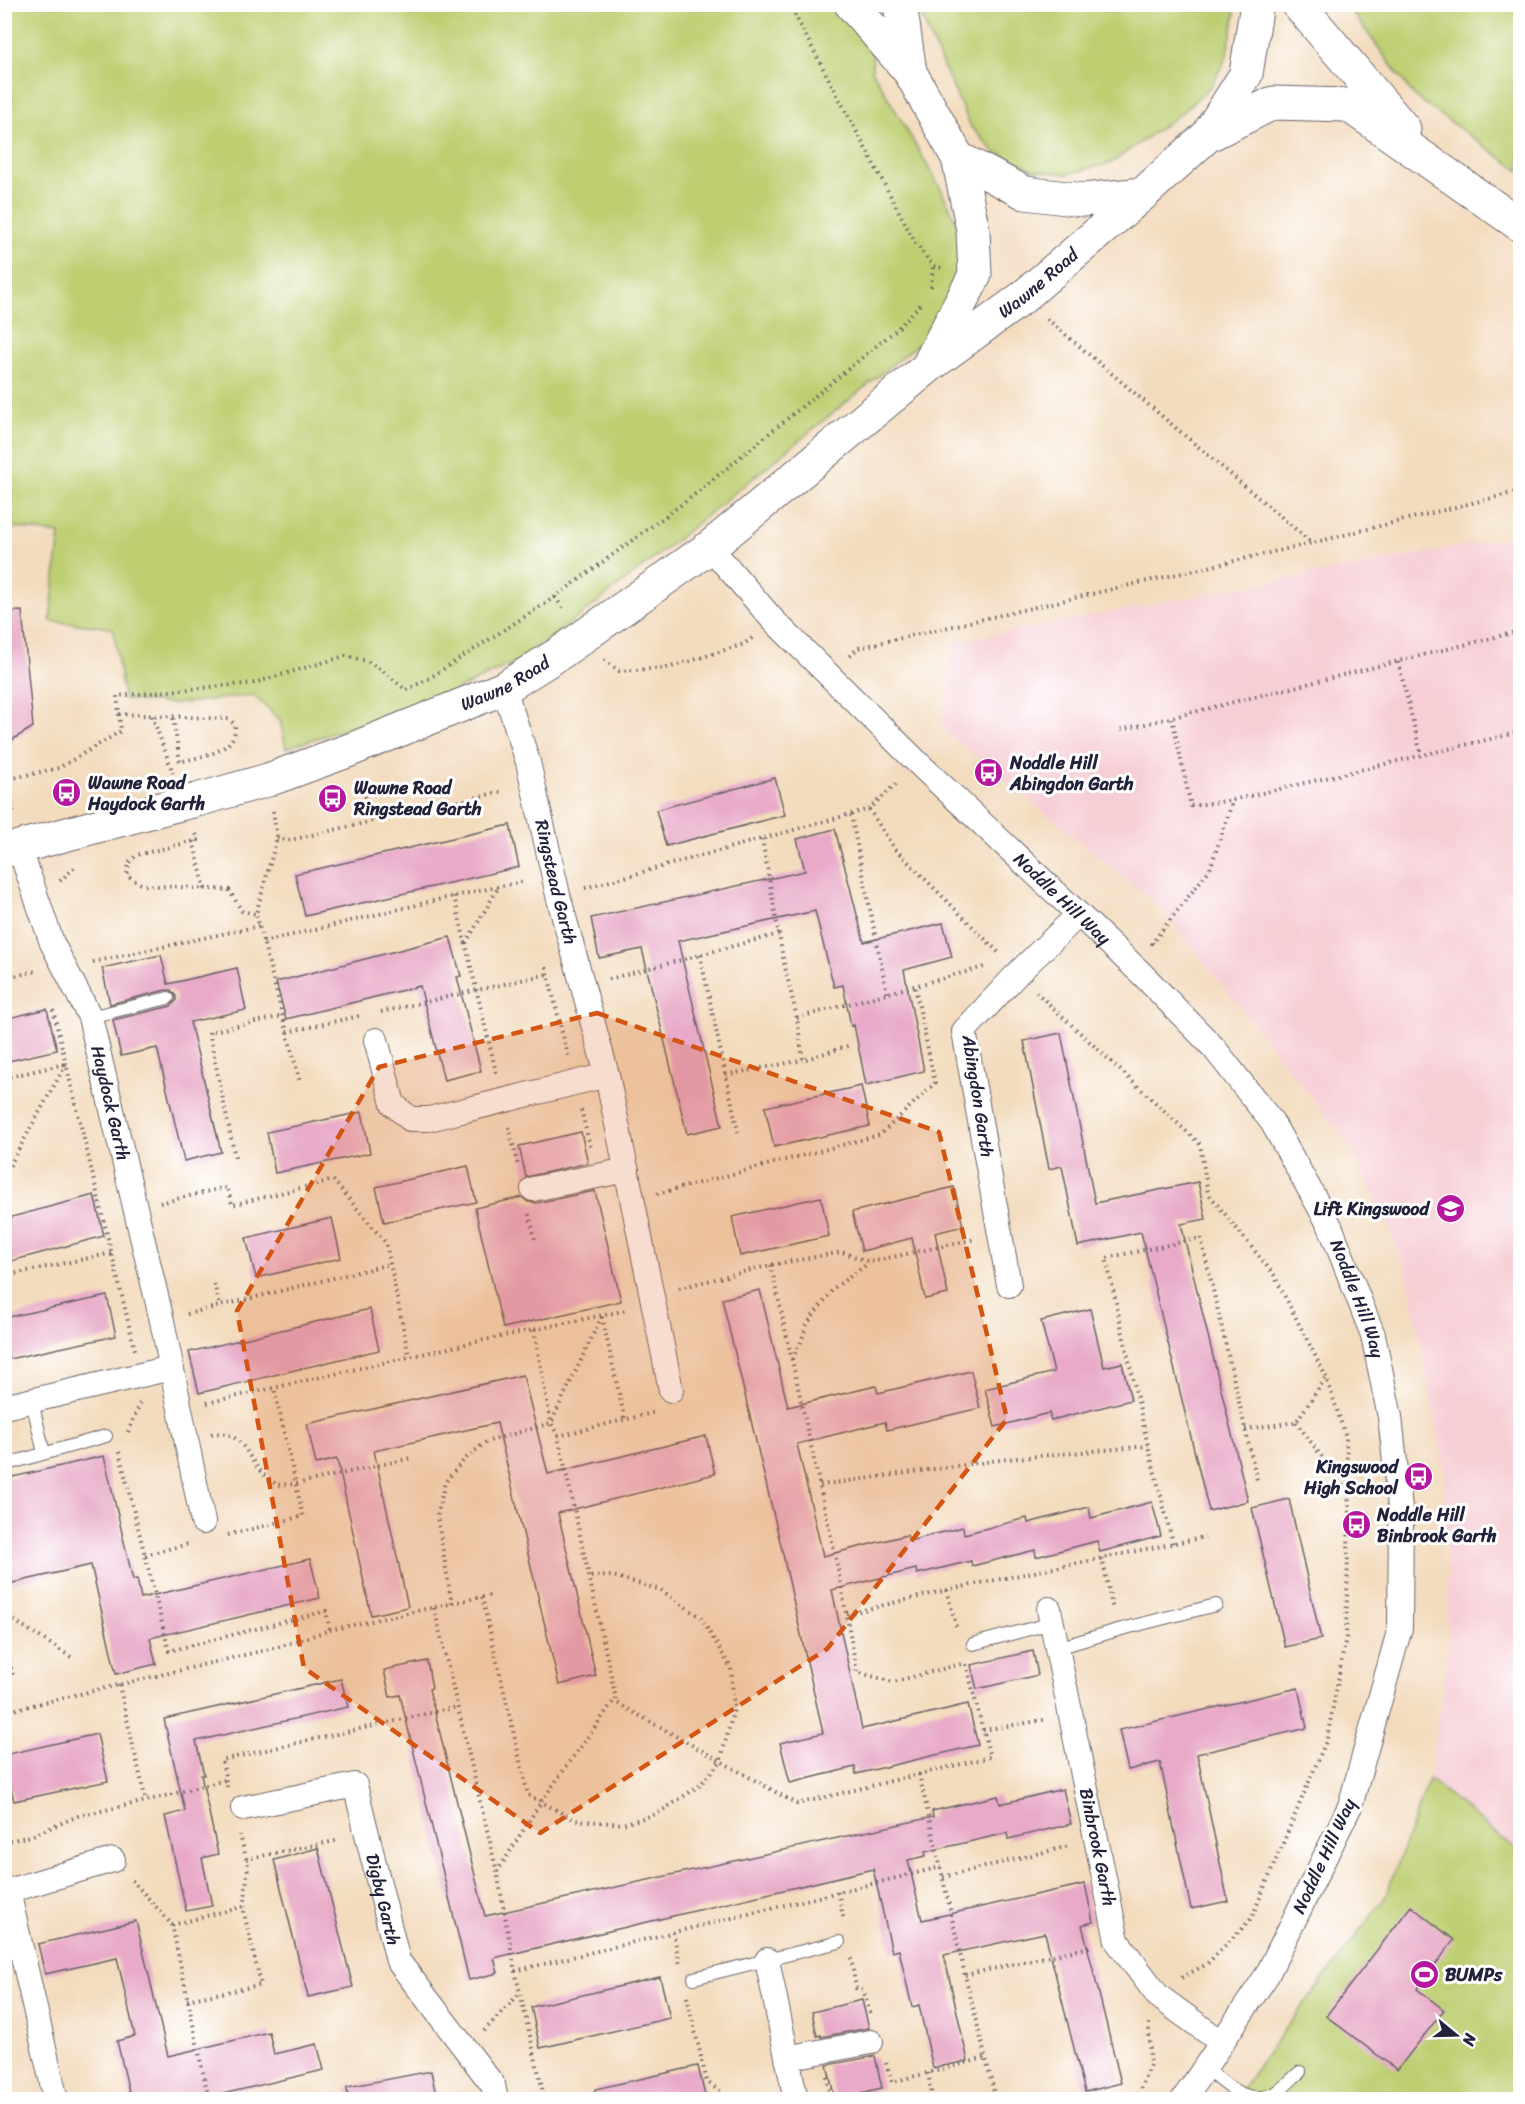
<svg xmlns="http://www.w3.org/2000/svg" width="1525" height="2104" font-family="Sriracha,sans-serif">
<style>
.built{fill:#f6cfd5}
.green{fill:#becf72;stroke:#707856;stroke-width:1.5}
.building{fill:#e8aac8}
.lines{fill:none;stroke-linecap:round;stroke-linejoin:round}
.lane-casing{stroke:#6b6368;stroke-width:14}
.street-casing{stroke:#6b6368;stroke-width:26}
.secondary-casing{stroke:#6b6368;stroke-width:35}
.path{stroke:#6b6368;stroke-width:4;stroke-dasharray:1.5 4.5;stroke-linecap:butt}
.lane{stroke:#fff;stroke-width:12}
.street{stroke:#fff;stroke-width:24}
.secondary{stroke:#fff;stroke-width:33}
.secondary-bridge-casing{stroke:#6b6368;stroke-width:35;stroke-linecap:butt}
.secondary-bridge{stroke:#fff;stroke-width:33}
.marked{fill:#d45411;fill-opacity:0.2;stroke:#d45411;stroke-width:4.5;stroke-dasharray:12 8;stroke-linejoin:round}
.labels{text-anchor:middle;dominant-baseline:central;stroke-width:6;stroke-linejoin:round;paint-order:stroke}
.street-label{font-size:18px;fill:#22223b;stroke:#fff}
.poi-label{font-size:18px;font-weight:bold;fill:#22223b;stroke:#fff;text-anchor:start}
</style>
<rect width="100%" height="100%" fill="#fff"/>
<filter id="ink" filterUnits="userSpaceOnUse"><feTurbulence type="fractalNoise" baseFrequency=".0167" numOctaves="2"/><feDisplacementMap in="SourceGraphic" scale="12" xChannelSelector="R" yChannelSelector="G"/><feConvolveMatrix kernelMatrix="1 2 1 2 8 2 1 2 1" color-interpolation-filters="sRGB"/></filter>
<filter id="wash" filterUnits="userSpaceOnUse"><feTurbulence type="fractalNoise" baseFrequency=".008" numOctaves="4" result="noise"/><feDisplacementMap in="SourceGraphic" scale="24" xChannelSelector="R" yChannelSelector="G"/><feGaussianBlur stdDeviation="1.35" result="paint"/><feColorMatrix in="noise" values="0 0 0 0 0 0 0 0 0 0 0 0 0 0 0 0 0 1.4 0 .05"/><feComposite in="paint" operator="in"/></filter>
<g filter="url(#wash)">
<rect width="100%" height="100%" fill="#f3dbbd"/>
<!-- built -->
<path class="built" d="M 1520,535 L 1520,1853 L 1429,1779 L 1448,1651 L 1445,1472 L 1406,1268 L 1352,1149 L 1161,908 L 942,729 L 953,642 Z"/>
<!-- green -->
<path class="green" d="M 5,5 L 875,5 L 872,70 L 941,189 L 962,234 L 964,262 L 940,326 L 663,551 L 572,622 L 517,661 L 439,699 L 286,748 L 280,720 L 253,695 L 174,704 L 124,699 L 113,628 L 50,621 L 60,534 L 5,526 Z
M 1233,5 L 1235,14 L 1227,56 L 1211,86 L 1181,113 L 1111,163 L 1067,174 L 1034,170 L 994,151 L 971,127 L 929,35 L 918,5 Z
M 1347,5 L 1520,5 L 1520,171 L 1414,96 Z
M 1429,1779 L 1520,1853 L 1520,2099 L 1234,2100 L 1268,2052 L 1385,1898 Z"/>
<g id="blocks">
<!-- building -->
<path class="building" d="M 22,611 L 33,727 L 4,745 L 4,612 Z
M 775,778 L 785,815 L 666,846 L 656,810 Z
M 510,825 L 519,867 L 305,916 L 295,874 Z
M 835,829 L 864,942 L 943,923 L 952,957 L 904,970 L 924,1071 L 866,1085 L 854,1025 L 851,1026 L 843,985 L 834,987 L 815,911 L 678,941 L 722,1126 L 687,1134 L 642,949 L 599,958 L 591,918 L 805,871 L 797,839 Z
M 450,937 L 461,976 L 457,977 L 481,1071 L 444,1080 L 420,986 L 286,1019 L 276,982 Z
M 161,955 L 168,984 L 237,968 L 246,1010 L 190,1022 L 221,1152 L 184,1161 L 157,1048 L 121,1056 L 113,1020 L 171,1006 L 176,1001 L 176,996 L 171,990 L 166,990 L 110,1004 L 102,968 Z
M 47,1009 L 57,1050 L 4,1062 L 4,1019 Z
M 1061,1033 L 1095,1203 L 1198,1182 L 1206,1219 L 1181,1224 L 1248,1501 L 1209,1511 L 1141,1232 L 1078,1246 L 1062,1166 L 1049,1169 L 1024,1041 Z
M 861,1086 L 870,1126 L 774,1147 L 765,1107 Z
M 362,1112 L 370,1153 L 275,1173 L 267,1132 Z
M 581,1132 L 588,1163 L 526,1177 L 519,1146 Z
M 468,1166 L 476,1202 L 384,1222 L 376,1187 Z
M 954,1187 L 963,1226 L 935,1233 L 948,1294 L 925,1299 L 912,1238 L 862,1251 L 852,1212 Z
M 595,1191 L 621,1301 L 503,1328 L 475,1208 L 522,1197 L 528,1202 L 536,1203 Z
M 94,1195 L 104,1236 L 4,1263 L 4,1219 Z
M 821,1197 L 829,1236 L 740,1256 L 732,1217 Z
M 332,1218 L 341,1258 L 256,1278 L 246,1238 Z
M 760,1290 L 788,1407 L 876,1386 L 878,1393 L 971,1371 L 980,1408 L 887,1430 L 885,1422 L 797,1444 L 823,1556 L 907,1535 L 909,1541 L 963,1527 L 964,1534 L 1027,1518 L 1028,1523 L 1089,1507 L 1091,1518 L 1152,1502 L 1161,1536 L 1100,1552 L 1097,1541 L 1036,1557 L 1035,1550 L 972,1566 L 971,1561 L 917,1574 L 916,1569 L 832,1590 L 862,1729 L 968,1704 L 978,1745 L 856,1774 L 855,1767 L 790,1783 L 780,1743 L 823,1733 L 782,1550 L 722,1299 Z
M 107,1296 L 116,1336 L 4,1360 L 4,1318 Z
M 370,1309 L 379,1350 L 199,1393 L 189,1352 Z
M 1090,1309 L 1104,1367 L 1122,1363 L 1131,1400 L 1051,1420 L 1049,1413 L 995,1427 L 985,1389 L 1054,1372 L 1041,1321 Z
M 523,1375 L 548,1474 L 706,1436 L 715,1474 L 558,1513 L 596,1676 L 559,1685 L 497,1423 L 374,1451 L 408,1607 L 371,1615 L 337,1459 L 316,1464 L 307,1424 Z
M 104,1456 L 133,1580 L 137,1579 L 141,1598 L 310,1559 L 320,1598 L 150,1638 L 156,1664 L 116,1674 L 91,1565 L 4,1585 L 4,1479 Z
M 1289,1499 L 1321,1639 L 1285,1647 L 1252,1508 Z
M 1033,1651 L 1038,1675 L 977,1689 L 971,1665 Z
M 427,1661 L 432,1688 L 429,1689 L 485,1916 L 933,1817 L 932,1811 L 998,1796 L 1000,1804 L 1063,1789 L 1071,1824 L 1008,1839 L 1007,1833 L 925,1852 L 926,1856 L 908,1860 L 922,1920 L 1085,1884 L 1093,1922 L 1082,1925 L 1121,2083 L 1085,2092 L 1045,1933 L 944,1955 L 968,2061 L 933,2068 L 919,2005 L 912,2007 L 899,1950 L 892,1952 L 873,1869 L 494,1958 L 498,1973 L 469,1980 L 400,1695 L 390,1697 L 384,1670 Z
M 341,1679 L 348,1707 L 196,1741 L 204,1775 L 201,1775 L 218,1854 L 202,1858 L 212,1906 L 186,1911 L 165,1816 L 185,1811 L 164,1719 Z
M 1298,1688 L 1307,1728 L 1197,1754 L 1228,1901 L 1191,1909 L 1160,1762 L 1128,1770 L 1119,1730 Z
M 97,1734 L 108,1781 L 14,1801 L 10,1785 L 4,1786 L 4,1755 Z
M 318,1848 L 353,1987 L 308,1997 L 274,1860 Z
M 1411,1906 L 1454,1940 L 1417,1989 L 1444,2010 L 1397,2070 L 1326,2016 Z
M 136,1921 L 168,2056 L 269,2032 L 274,2054 L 317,2044 L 324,2070 L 197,2100 L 131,2100 L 117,2041 L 135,2036 L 117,1958 L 45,1974 L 38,1944 Z
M 660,1977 L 670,2018 L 540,2048 L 531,2007 Z
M 862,2000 L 869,2028 L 821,2037 L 821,2035 L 817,2036 L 812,2012 Z
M 875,2056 L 882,2088 L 835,2099 L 827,2065 Z
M 698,2066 L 706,2100 L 596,2100 L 595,2089 Z
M 431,2071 L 437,2100 L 348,2100 L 347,2087 Z"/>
</g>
</g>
<g filter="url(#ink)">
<use href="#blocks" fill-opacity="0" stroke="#6b6368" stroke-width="1.5"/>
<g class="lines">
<defs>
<path id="lane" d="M 90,1017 L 168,998
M 32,1401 L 44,1453
M 4,1465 L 106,1436
M 973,1644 L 1052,1623
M 1057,1648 L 1118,1630 L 1216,1605
M 694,1978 L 839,1942
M 1206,2067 C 1222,2083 1245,2104 1271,2095 C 1281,2092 1292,2078 1300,2072"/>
<g id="street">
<path id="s1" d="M 710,547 L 773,620 L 918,763 L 1142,974 L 1214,1048 L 1272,1122 L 1330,1226 L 1373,1335 L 1390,1417 L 1401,1517 L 1400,1628 L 1350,1806 L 1267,1975 L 1183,2100"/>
<path id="s2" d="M 504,688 L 528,762 L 558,895 L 607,1075 L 671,1390"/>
<path id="s3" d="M 19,847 L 52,943 L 90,1017 L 162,1321 L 203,1522"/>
<path d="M 376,1040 L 393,1104 L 410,1119 L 429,1119 L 607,1075"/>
<path d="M 533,1189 L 627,1170"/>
<path d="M 1009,1285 L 964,1031 L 1017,974 L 1078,915"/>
<path d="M 4,1407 L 171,1368"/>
<path id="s4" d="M 1049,1609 L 1117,1941 L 1158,1996 L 1221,2042"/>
<path id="s5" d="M 243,1808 L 355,1785 L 398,1961 L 493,2085 L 496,2100"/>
<path d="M 767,1960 L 796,2100"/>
<path d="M 787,2058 L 871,2042"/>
<path d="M 56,2100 L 8,1891 L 113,1860"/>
</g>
<g id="secondary">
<path d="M 851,4 L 910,72"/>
<path d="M 900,4 L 910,72 L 958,158 L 1025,193 L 1083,200 L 1143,194"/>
<path d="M 1298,4 L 1404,129"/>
<path d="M 1207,136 L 1273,103 L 1348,105 L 1520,225"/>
<path d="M 931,360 L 975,275 L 973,230 L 958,158"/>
<path id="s6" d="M 197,800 L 268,780 L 350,750 L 504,688 L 560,653 L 710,547 L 928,367 L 1022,298 L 1143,194 L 1207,136 L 1246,74 L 1256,10 L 1255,4"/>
<path d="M 4,851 L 168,807"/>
</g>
</defs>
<!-- lane casing -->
<use href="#lane" class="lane-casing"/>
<!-- street casing -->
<use href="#street" class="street-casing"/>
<!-- secondary casing -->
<use href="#secondary" class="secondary-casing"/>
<!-- path -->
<path class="path" d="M 789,4 L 915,242 L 933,266 L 942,268
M 931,287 L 933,266
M 1047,319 L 1312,543
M 555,597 L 564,610
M 850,656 L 858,648 L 1312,543 L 1520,491
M 604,660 L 619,671 L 668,668 L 744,644 L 752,638
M 1398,662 L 1421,754
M 119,714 L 229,719 L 235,725 C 237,753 201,756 180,762 L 173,716
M 152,716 L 173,773
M 1172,718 L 1191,806 L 1233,800
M 1121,730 L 1520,631
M 359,779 L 374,821
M 4,780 L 59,768 L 121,731 L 117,696 L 254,683 L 345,656 L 367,661 L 383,671 L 406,690 L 428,679 L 555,597 L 689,499 L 896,330 L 922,303
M 4,782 L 15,816
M 869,809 L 894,848 L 1000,954
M 273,811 L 277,838 L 256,914 L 300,1082
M 851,815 L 887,993
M 196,834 L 198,840 L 137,855 L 129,862 L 127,875 L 133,880 L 143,885 L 229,890 L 242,911 L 256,914
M 277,838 L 286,841 L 504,791
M 762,839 L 784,963 L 797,1018 L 803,1060 L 848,1046
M 193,841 L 205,889
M 60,881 L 76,866
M 585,888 L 869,809 L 898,782
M 454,896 L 497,1076
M 263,942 L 454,896 L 526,881
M 466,943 L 498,888
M 1153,944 L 1152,943 L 1210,869 L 1233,800 L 1520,732
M 700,955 L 738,1132
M 93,962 L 259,926
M 546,967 L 568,1056
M 4,978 L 37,971
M 609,979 L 779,934
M 1036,992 L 1200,1144 L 1208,1193 L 1274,1275 L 1326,1377 L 1346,1437 L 1349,1510 L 1346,1637 L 1327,1739 L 1251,1919 L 1207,1964 L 1181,1978
M 53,1010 L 135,1350
M 381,1012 L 548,974
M 797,1018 L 984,967
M 287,1032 L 359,1016
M 726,1075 L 803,1060
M 4,1078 L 65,1064
M 581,1110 L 591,1149
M 509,1127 L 518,1166
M 235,1157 L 209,1032 L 283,1016
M 4,1176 L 66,1064
M 657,1194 L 880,1135 L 935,1083 L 915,987
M 160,1203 L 227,1187 L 232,1205 L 333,1180 L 386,1243 L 409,1357
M 529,1214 L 535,1240
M 771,1265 L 837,1564 L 857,1672 L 893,1682 L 965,1663
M 4,1276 L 112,1253
M 214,1284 L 220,1306
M 679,1288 L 771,1265 L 842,1252 L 870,1262 L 975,1239
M 187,1314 L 390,1264
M 602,1317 L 625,1420
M 534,1330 L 551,1423 L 558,1436 L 617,1703 L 797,1804 L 990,1757 L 966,1664
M 792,1359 L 800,1345 L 807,1324 L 834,1288 L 869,1263
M 207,1403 L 466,1344 L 627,1310
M 1296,1422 L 1348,1492
M 1245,1429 L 1296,1422 L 1326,1378
M 128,1432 L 140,1403
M 211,1434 C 243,1429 244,1454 262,1473 C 266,1477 272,1481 277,1485 L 296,1484 L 411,1458
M 558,1436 L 656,1412
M 119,1452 L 169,1651 L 326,1611 L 330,1630
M 820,1485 L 1007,1459 L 1148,1446
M 228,1535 L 303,1516 L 274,1388
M 1173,1543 L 1148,1446 L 1106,1258 L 1201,1238 L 1257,1480
M 145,1555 L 188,1544
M 1102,1558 L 1113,1610
M 947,1590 L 957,1630
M 482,1597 L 528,1795 L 575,1820 L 623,1824 L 657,1814 L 699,1786 L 720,1762 L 734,1709 L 731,1668 L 701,1618 L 661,1590 L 613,1576 L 588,1577
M 452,1604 L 437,1516 L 445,1482 L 465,1459 L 486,1442 L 551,1423 L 602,1316
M 434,1608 L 497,1872 L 515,1971 L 545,2100
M 4,1614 L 74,1659
M 847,1614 L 947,1590 L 1205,1537
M 4,1632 L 13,1677 L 4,1679
M 119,1685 L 146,1801
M 4,1712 L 278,1647 L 330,1630 L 490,1595
M 983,1730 L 1044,1720
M 919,1774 L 965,1975 L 996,2100
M 227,1787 L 222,1760 L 457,1707
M 4,1842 L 31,1836 L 78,1816 L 146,1801 L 225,1780
M 246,1859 L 340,1840
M 497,1872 L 541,1802 L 615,1699
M 943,1877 L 1069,1846
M 132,1880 L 172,1925 L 209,2100
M 838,1892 L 844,1921
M 172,1925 L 245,1906
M 673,1932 L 680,1964
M 851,1958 L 856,1988 L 863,1990 L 871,2016
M 515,1971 L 941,1867
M 965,1975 L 1090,1947
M 687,1997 L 707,2082 L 733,2100
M 187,2000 L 261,1985 L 244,1913 L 248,1865 L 240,1835
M 484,2031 L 520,1993
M 886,2063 L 892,2082 L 985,2058
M 928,2073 L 933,2100
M 827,2077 L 832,2100
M 4,2094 L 6,2100
M 1136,2100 L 1150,2065 L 1149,2023"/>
<!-- lane -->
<use href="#lane" class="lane"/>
<!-- street -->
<use href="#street" class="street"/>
<!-- secondary -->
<use href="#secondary" class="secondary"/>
<defs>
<path id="secondary-bridge" d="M 168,807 L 197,800"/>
</defs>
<!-- secondary-bridge casing -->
<use href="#secondary-bridge" class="secondary-bridge-casing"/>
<!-- secondary-bridge -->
<use href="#secondary-bridge" class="secondary-bridge"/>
</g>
</g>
<!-- marked area -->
<path class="marked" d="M 597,1013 L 939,1132 L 1007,1419 L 827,1649 L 540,1833 L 304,1668 L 237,1311 L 379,1067 Z"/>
<!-- icons -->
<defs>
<symbol id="bus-disc" viewBox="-11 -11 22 22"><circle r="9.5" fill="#b5179e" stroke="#fff"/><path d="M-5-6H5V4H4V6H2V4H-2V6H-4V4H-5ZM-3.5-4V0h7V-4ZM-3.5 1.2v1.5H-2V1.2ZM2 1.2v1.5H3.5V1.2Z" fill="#fff"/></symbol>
<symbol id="school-disc" viewBox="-11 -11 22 22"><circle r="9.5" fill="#b5179e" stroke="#fff"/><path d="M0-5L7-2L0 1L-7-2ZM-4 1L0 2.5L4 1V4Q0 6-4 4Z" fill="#fff"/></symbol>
<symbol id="stadium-disc" viewBox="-11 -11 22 22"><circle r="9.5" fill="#b5179e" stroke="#fff"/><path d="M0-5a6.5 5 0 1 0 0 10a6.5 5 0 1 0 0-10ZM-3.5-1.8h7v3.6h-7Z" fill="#fff"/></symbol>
</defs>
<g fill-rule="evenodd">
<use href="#bus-disc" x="972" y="756" width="33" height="33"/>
<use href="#bus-disc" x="50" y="776" width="33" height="33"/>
<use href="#bus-disc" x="316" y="782" width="33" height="33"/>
<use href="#school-disc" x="1434" y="1192" width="33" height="33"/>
<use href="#bus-disc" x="1402" y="1460" width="33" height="33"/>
<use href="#bus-disc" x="1340" y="1508" width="33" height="33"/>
<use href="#stadium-disc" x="1408" y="1958" width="33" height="33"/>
</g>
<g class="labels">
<!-- street labels -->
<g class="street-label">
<text stroke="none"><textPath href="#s6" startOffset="998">Wawne Road</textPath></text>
<text stroke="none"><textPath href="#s6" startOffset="330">Wawne Road</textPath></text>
<text stroke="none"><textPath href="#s2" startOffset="201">Ringstead Garth</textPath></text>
<text stroke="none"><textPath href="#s1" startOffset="498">Noddle Hill Way</textPath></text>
<text transform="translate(978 1096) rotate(81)">Abingdon Garth</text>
<text stroke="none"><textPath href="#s3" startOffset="273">Haydock Garth</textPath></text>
<text stroke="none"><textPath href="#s1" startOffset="1002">Noddle Hill Way</textPath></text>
<text stroke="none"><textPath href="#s4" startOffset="243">Binbrook Garth</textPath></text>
<text transform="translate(1324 1856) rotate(-65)">Noddle Hill Way</text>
<text stroke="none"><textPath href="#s5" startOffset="232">Digby Garth</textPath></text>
</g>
<!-- poi labels -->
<g class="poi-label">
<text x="1010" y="763">Noddle Hill<tspan x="1010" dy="21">Abingdon Garth</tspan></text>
<text x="88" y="783">Wawne Road<tspan x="88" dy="21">Haydock Garth</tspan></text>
<text x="354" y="788">Wawne Road<tspan x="354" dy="21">Ringstead Garth</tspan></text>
<text x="1429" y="1209" text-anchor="end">Lift Kingswood</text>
<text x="1398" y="1467" text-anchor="end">Kingswood<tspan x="1398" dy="21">High School</tspan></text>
<text x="1377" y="1515">Noddle Hill<tspan x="1377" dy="21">Binbrook Garth</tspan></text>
<text x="1445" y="1975">BUMPs</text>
</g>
</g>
<!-- margin -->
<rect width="1525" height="2104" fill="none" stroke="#fff" stroke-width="24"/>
<!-- north arrow -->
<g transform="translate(1456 2035) rotate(109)" stroke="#ffffff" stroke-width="4.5" paint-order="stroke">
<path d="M0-4.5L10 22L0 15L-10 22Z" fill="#22223b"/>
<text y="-9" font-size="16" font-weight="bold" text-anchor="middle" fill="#22223b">N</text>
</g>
</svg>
